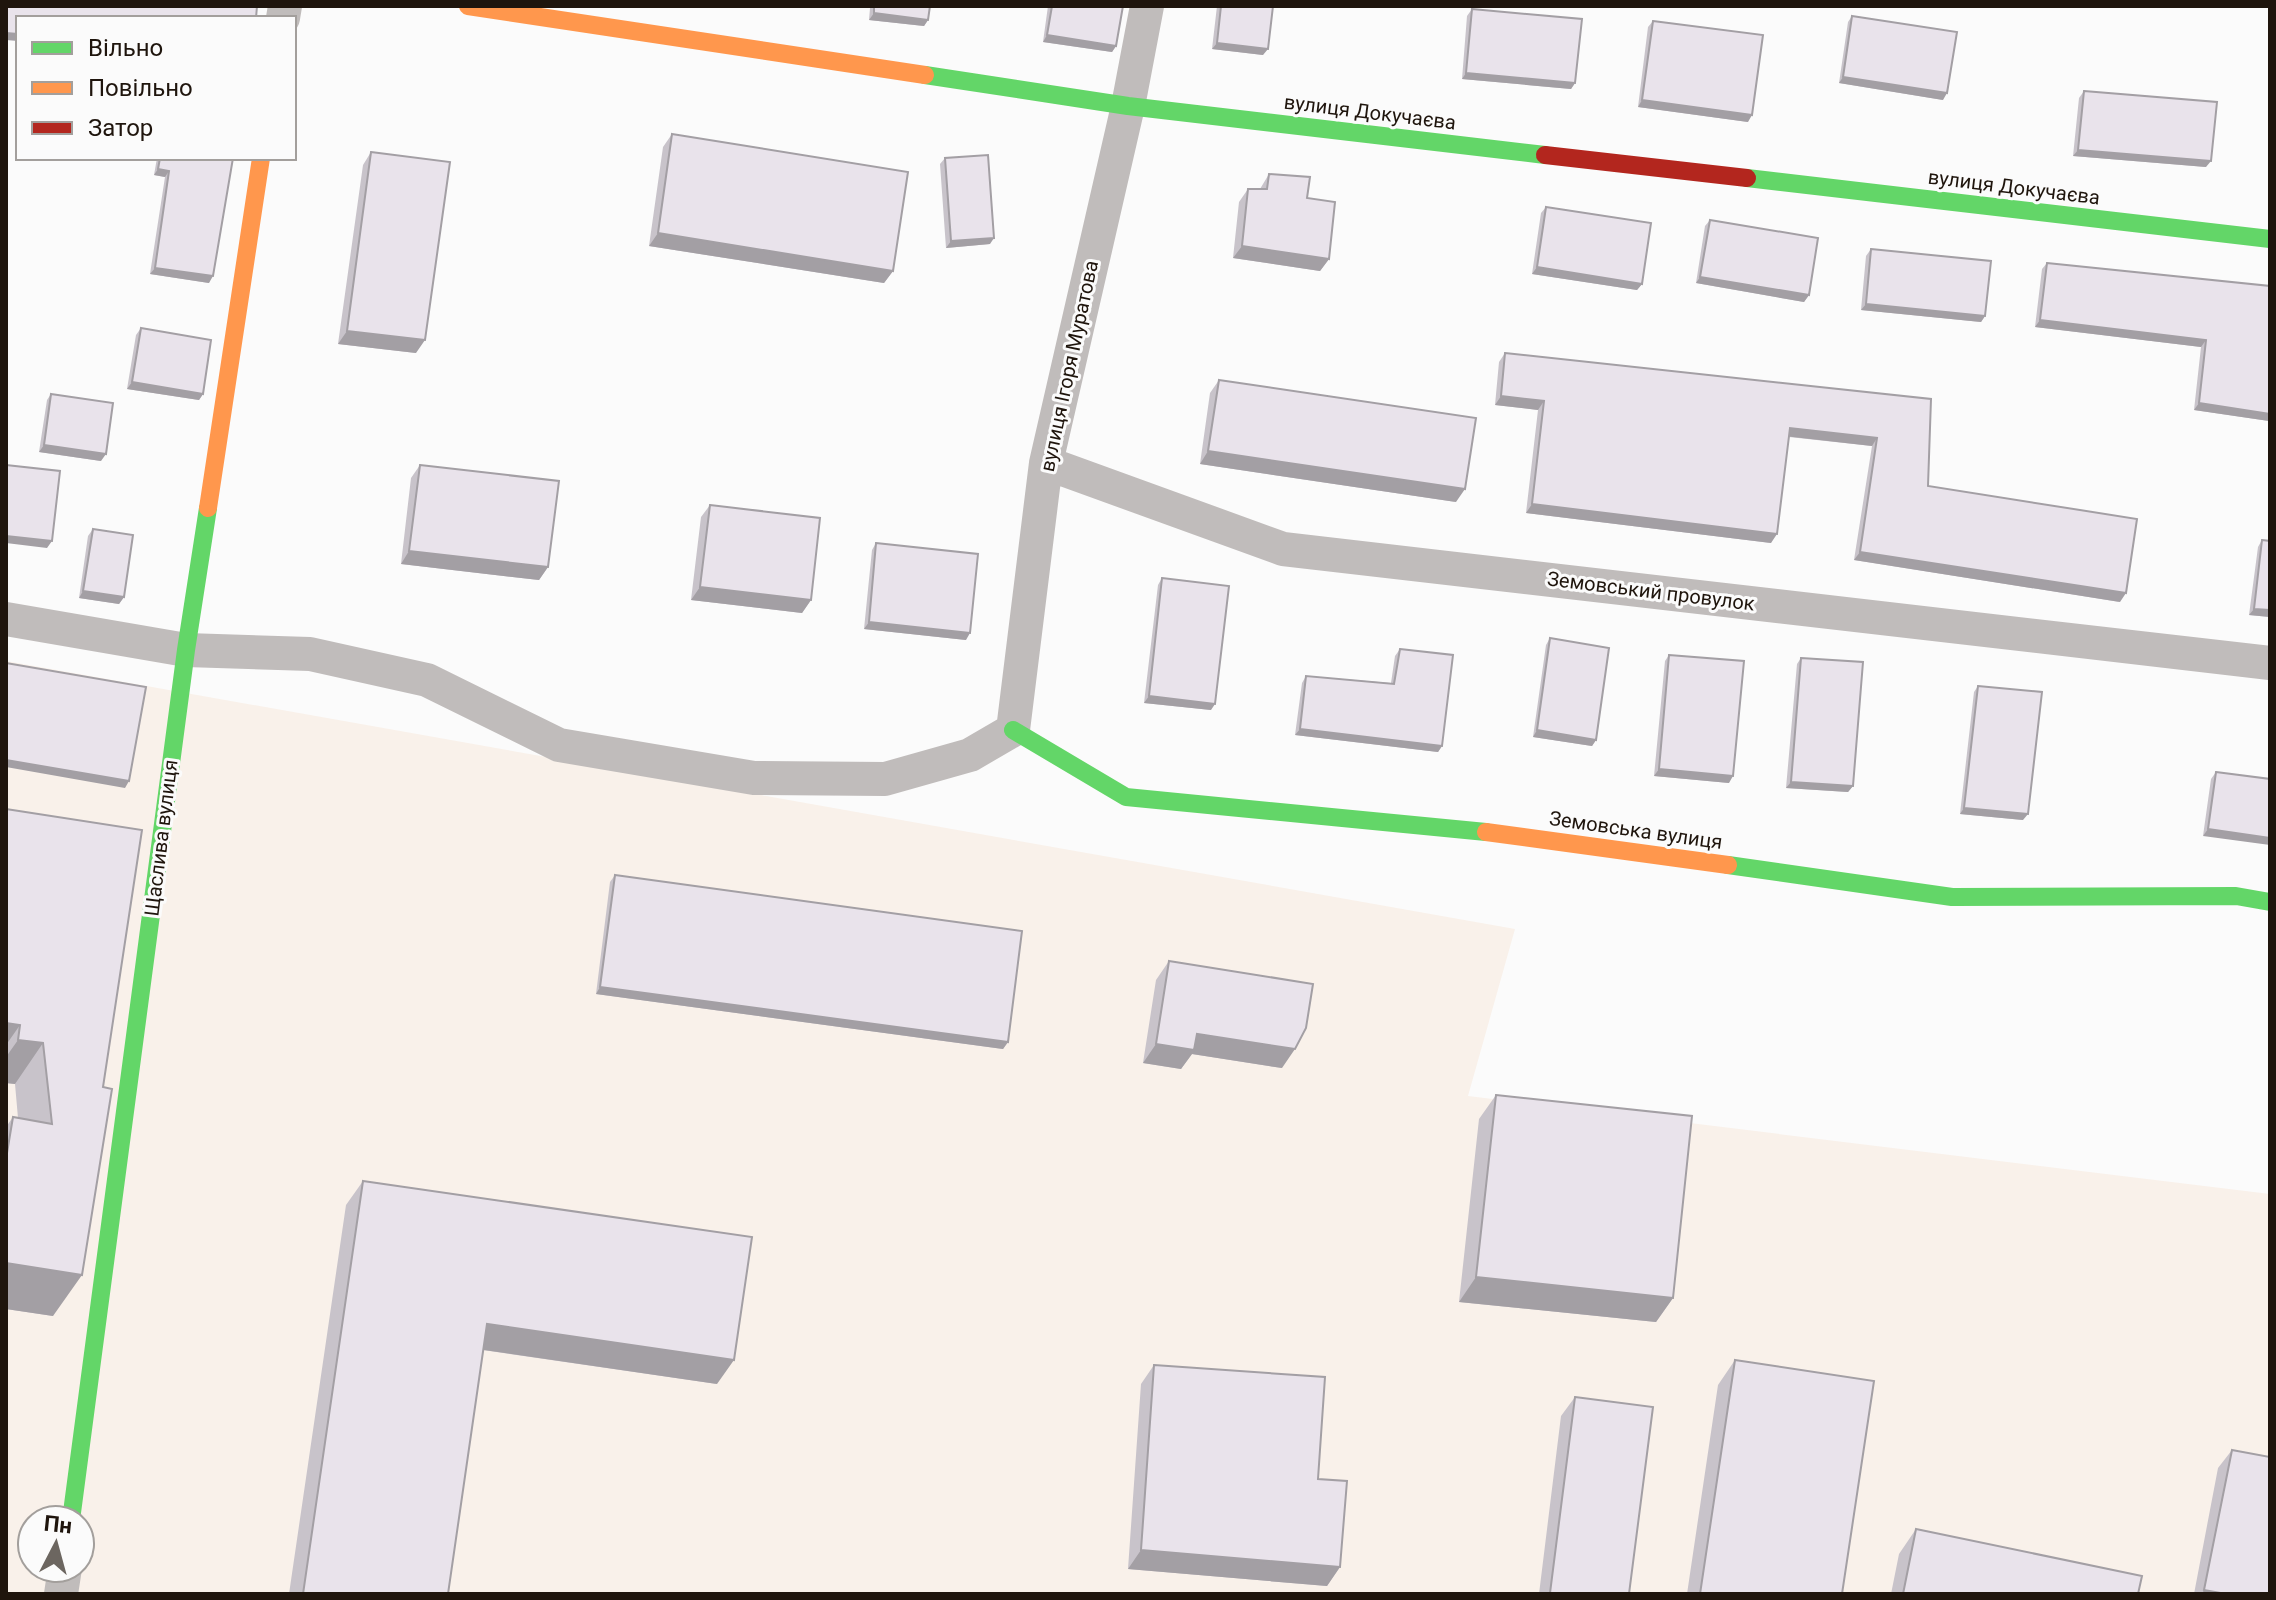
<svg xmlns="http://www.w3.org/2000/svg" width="2276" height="1600" font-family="Roboto,sans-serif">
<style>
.built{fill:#f9f1ea;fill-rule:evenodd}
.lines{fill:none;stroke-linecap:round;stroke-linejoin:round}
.street{stroke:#c0bcbb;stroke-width:34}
.fast{stroke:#63d668;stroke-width:18}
.slow{stroke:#ff974d;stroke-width:18}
.jam{stroke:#b3261e;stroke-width:18}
.wall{fill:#c8c3ca}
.shaded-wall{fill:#a39fa4}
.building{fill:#e9e3eb;stroke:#a39fa4;stroke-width:2}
.labels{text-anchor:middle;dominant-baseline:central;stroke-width:6;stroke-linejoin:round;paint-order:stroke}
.street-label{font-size:20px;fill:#1f150d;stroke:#fbfbfb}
</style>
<rect width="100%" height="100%" fill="#fbfbfb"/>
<!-- built -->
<path class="built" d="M 6,661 L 1515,929 L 1468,1096 L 2270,1194 L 2270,1594 L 6,1594 ZM 32,1520 L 80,1520 L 80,1568 L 32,1568 Z"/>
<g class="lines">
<!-- street -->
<path class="street" d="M 283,18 L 285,6
M 1046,463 L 1283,549 L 2270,663
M 6,619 L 186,650 L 310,654 L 427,680 L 559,745 L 754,778 L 885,779 L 970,755 L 1013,730 L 1046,463 L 1128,106 L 1147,6
M 61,1594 L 65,1568"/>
<!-- fast -->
<path class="fast" d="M 925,75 L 1128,106 L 1545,155
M 1747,178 L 2270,239
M 1013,730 L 1126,797 L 1486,832
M 1728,865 L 1952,897 L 2236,896 L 2270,902
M 71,1520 L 186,650 L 208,508"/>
<!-- slow -->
<path class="slow" d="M 468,6 L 925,75
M 208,508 L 261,158
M 1486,832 L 1728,865"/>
<!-- jam -->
<path class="jam" d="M 1545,155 L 1747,178"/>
</g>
<!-- wall -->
<path class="wall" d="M 856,6 L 930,6 L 928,20 L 924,26 L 869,20 L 870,8 Z
M 1048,6 L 1123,6 L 1116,46 L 1112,52 L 1043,42 Z
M 1217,6 L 1273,6 L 1263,55 L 1212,49 Z
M 1472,9 L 1575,83 L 1571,89 L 1462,79 L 1467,16 Z
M 1852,16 L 1943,100 L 1839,83 L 1848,22 Z
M 1653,21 L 1748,122 L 1638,107 L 1648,27 Z
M 2084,91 L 2206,167 L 2073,156 L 2079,98 Z
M 672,134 L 893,271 L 884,283 L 649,246 L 663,147 Z
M 371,152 L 416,353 L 338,344 L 363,165 Z
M 157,158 L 233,158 L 209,283 L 150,274 L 165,177 L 154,175 Z
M 945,158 L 990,244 L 946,248 L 940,164 Z
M 1269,174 L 1307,198 L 1329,259 L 1320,271 L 1233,258 L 1239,202 L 1248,189 L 1260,189 Z
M 1546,207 L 1642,284 L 1637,290 L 1532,274 L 1541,213 Z
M 1710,220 L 1809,295 L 1804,302 L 1696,283 L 1705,226 Z
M 1871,249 L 1985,316 L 1981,322 L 1861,310 L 1866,256 Z
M 2047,263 L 2270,286 L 2270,419 L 2269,421 L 2194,410 L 2201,347 L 2035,327 L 2042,269 Z
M 141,328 L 203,394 L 199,400 L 127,389 L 136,335 Z
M 1505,353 L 1931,399 L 1928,486 L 2120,602 L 1854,560 L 1872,446 L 1789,437 L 1771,543 L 1526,513 L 1538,410 L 1495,405 L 1499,362 Z
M 1219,380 L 1456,502 L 1200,464 L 1210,393 Z
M 51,394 L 101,461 L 39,452 L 47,400 Z
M 420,465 L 548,567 L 539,580 L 401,564 L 411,478 Z
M 710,505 L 811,600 L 802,613 L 691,600 L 701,517 Z
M 93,529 L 124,597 L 119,604 L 79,598 L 88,536 Z
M 2262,540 L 2270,541 L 2270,617 L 2249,615 L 2258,547 Z
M 876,543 L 966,640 L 864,629 L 872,550 Z
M 1162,578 L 1211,710 L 1144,703 L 1158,585 Z
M 1550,638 L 1596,740 L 1592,746 L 1533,737 L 1546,645 Z
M 1400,649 L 1442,746 L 1438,752 L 1295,735 L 1302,683 L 1306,676 L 1391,683 L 1395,656 Z
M 1669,655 L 1729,783 L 1654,776 L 1665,661 Z
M 1801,658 L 1853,786 L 1848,792 L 1786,788 L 1797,664 Z
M 1978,686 L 2023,820 L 1960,814 L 1974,692 Z
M 2216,772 L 2270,779 L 2203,836 L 2211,779 Z
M 6,809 L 142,830 L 53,1316 L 6,1309 L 6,1127 L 13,1117 L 18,1118 L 15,1084 L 6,1083 Z
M 615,875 L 1008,1042 L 1003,1049 L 596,994 L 610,882 Z
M 1169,961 L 1282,1068 L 1192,1054 L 1181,1069 L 1143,1063 L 1156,980 Z
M 1496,1095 L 1673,1298 L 1656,1322 L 1459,1302 L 1479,1119 Z
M 363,1181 L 717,1384 L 483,1350 L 448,1594 L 289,1594 L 346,1205 Z
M 1735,1360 L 1842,1594 L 1687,1594 L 1718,1385 Z
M 1154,1365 L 1318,1479 L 1340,1567 L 1327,1586 L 1128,1569 L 1141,1384 Z
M 1575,1397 L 1629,1594 L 1539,1594 L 1561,1416 Z
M 2232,1450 L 2270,1594 L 2194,1594 L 2218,1468 Z
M 1916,1529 L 2138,1594 L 1891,1594 L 1899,1554 Z"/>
<!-- shaded-wall -->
<path class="shaded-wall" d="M 856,6 L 872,6 L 870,8 Z
M 874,13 L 928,20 L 924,26 L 869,20 Z
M 6,33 L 18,34 L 18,41 L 6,40 Z
M 1047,35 L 1116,46 L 1112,52 L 1043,42 Z
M 1217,43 L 1268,49 L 1263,55 L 1212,49 Z
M 1466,73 L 1575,83 L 1571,89 L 1462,79 Z
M 1843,77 L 1947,93 L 1943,100 L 1839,83 Z
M 1642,100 L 1752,115 L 1748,122 L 1638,107 Z
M 2078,150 L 2211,161 L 2206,167 L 2073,156 Z
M 158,169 L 169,171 L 165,177 L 154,175 Z
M 658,233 L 893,271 L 884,283 L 649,246 Z
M 994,238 L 990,244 L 946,248 L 951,241 Z
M 1242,246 L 1329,259 L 1320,271 L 1233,258 Z
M 1537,267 L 1642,284 L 1637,290 L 1532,274 Z
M 155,268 L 213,276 L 209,283 L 150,274 Z
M 1700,277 L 1809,295 L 1804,302 L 1696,283 Z
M 1866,304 L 1985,316 L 1981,322 L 1861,310 Z
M 2040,320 L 2206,340 L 2201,347 L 2035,327 Z
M 347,331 L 425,340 L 416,353 L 338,344 Z
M 132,382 L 203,394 L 199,400 L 127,389 Z
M 1501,396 L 1544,401 L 1538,410 L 1495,405 Z
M 2199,403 L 2270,414 L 2270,419 L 2269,421 L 2194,410 Z
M 1790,428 L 1877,438 L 1872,446 L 1784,436 Z
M 44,445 L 106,454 L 101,461 L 39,452 Z
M 1208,451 L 1465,489 L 1456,502 L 1200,464 Z
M 1532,504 L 1777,534 L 1771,543 L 1526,513 Z
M 6,536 L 52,541 L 47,548 L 6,543 Z
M 409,551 L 548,567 L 539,580 L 401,564 Z
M 1860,552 L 2126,593 L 2120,602 L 1854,560 Z
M 700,587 L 811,600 L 802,613 L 691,600 Z
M 83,591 L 124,597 L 119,604 L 79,598 Z
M 2254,609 L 2270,610 L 2270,617 L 2249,615 Z
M 869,622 L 970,633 L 966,640 L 864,629 Z
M 1149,696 L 1215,704 L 1211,710 L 1144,703 Z
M 1300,729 L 1442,746 L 1438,752 L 1295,735 Z
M 1537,730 L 1596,740 L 1592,746 L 1533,737 Z
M 6,760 L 129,781 L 125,788 L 6,767 Z
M 1659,769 L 1733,776 L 1729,783 L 1654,776 Z
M 1791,782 L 1853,786 L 1848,792 L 1786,788 Z
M 1964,808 L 2028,814 L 2023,820 L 1960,814 Z
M 2208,829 L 2270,838 L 2270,845 L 2203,836 Z
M 600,987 L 1008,1042 L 1003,1049 L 596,994 Z
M 6,1023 L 20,1025 L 6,1045 Z
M 1197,1034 L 1295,1049 L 1282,1068 L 1192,1054 L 1181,1069 L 1143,1063 L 1156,1044 Z
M 18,1040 L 43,1043 L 15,1084 L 6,1083 L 6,1057 Z
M 6,1263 L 82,1275 L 53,1316 L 6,1309 Z
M 1476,1277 L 1673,1298 L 1656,1322 L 1459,1302 Z
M 487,1324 L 734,1360 L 717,1384 L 470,1348 Z
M 1141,1550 L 1340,1567 L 1327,1586 L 1128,1569 Z
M 2204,1590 L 2226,1594 L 2202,1594 Z"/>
<!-- building -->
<path class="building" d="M 6,6 L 257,6 L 256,18 L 18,18 L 18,34 L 6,33 Z
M 874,6 L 930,6 L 928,20 L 874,13 Z
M 1052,6 L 1123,6 L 1116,46 L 1047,35 Z
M 1221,6 L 1273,6 L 1268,49 L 1217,43 Z
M 1472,9 L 1582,19 L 1575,83 L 1466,73 Z
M 1852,16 L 1957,32 L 1947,93 L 1843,77 Z
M 1653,21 L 1763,35 L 1752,115 L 1642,100 Z
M 2084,91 L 2217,102 L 2211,161 L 2078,150 Z
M 672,134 L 908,172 L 893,271 L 658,233 Z
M 371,152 L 450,162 L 425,340 L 347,331 Z
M 988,155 L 994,238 L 951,241 L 945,158 Z
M 160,158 L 233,158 L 213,276 L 155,268 L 169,171 L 158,169 Z
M 1269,174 L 1310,177 L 1307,198 L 1335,202 L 1329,259 L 1242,246 L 1248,189 L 1267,189 Z
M 1546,207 L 1651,223 L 1642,284 L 1537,267 Z
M 1710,220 L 1818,238 L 1809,295 L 1700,277 Z
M 1871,249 L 1991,261 L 1985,316 L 1866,304 Z
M 2047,263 L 2270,286 L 2270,414 L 2199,403 L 2206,340 L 2040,320 Z
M 141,328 L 211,340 L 203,394 L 132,382 Z
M 1505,353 L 1931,399 L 1928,486 L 2137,519 L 2126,593 L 1860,552 L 1877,438 L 1790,428 L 1777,534 L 1532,504 L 1544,401 L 1501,396 Z
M 1219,380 L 1476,418 L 1465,489 L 1208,451 Z
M 51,394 L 113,403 L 106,454 L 44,445 Z
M 6,465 L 60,471 L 52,541 L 6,536 Z
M 420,465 L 559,481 L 548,567 L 409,551 Z
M 710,505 L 820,518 L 811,600 L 700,587 Z
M 93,529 L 133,535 L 124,597 L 83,591 Z
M 2262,540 L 2270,541 L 2270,610 L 2254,609 Z
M 876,543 L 978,554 L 970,633 L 869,622 Z
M 1162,578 L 1229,586 L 1215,704 L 1149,696 Z
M 1550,638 L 1609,648 L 1596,740 L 1537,730 Z
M 1400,649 L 1453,655 L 1442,746 L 1300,729 L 1306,676 L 1394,684 Z
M 1669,655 L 1744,661 L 1733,776 L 1659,769 Z
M 1801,658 L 1863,662 L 1853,786 L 1791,782 Z
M 6,663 L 146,687 L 129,781 L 6,760 Z
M 1978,686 L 2042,692 L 2028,814 L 1964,808 Z
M 2216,772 L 2270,779 L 2270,838 L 2208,829 Z
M 6,809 L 142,830 L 103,1087 L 112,1089 L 82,1275 L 6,1263 L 6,1159 L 13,1117 L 52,1124 L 43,1043 L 18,1040 L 20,1025 L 6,1023 Z
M 615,875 L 1022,931 L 1008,1042 L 600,987 Z
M 1169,961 L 1313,984 L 1306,1028 L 1295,1049 L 1197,1034 L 1194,1050 L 1156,1044 Z
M 1496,1095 L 1692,1116 L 1673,1298 L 1476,1277 Z
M 363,1181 L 752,1237 L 734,1360 L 487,1324 L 448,1594 L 303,1594 Z
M 1735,1360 L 1874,1381 L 1842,1594 L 1700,1594 Z
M 1154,1365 L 1325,1377 L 1318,1479 L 1347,1481 L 1340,1567 L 1141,1550 Z
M 1575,1397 L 1653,1407 L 1629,1594 L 1550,1593 Z
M 2232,1450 L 2270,1457 L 2270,1594 L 2226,1594 L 2204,1590 Z
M 1916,1529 L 2142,1576 L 2138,1594 L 1903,1594 Z"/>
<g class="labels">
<!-- street labels -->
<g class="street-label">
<text transform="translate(1370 112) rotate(7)">вулиця Докучаєва</text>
<text transform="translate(2014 187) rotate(7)">вулиця Докучаєва</text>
<text transform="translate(1069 366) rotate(-78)">вулиця Ігоря Муратова</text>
<text transform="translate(1651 591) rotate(7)">Земовський провулок</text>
<text transform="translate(1636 830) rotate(8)">Земовська вулиця</text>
<text transform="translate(161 838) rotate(-83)">Щаслива вулиця</text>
</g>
</g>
<!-- border -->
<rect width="2276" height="1600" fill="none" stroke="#1f150d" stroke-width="16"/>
<!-- legend -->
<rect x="16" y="16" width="280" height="144" fill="#fbfbfb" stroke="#a39f9c" stroke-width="2"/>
<rect x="32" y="42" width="40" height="12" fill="#63d668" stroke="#a39f9c" stroke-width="2"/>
<text x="88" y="56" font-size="24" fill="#1f150d">Вільно</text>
<rect x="32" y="82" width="40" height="12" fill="#ff974d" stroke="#a39f9c" stroke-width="2"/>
<text x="88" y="96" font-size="24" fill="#1f150d">Повільно</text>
<rect x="32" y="122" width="40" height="12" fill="#b3261e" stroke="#a39f9c" stroke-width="2"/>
<text x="88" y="136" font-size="24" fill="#1f150d">Затор</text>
<!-- north arrow -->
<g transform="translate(56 1544) rotate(6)"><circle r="38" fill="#fbfbfb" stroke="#a39f9c" stroke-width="2"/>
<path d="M0-6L14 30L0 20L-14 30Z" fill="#6c6660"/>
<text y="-12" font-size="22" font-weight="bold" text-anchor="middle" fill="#1f150d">Пн</text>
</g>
</svg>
